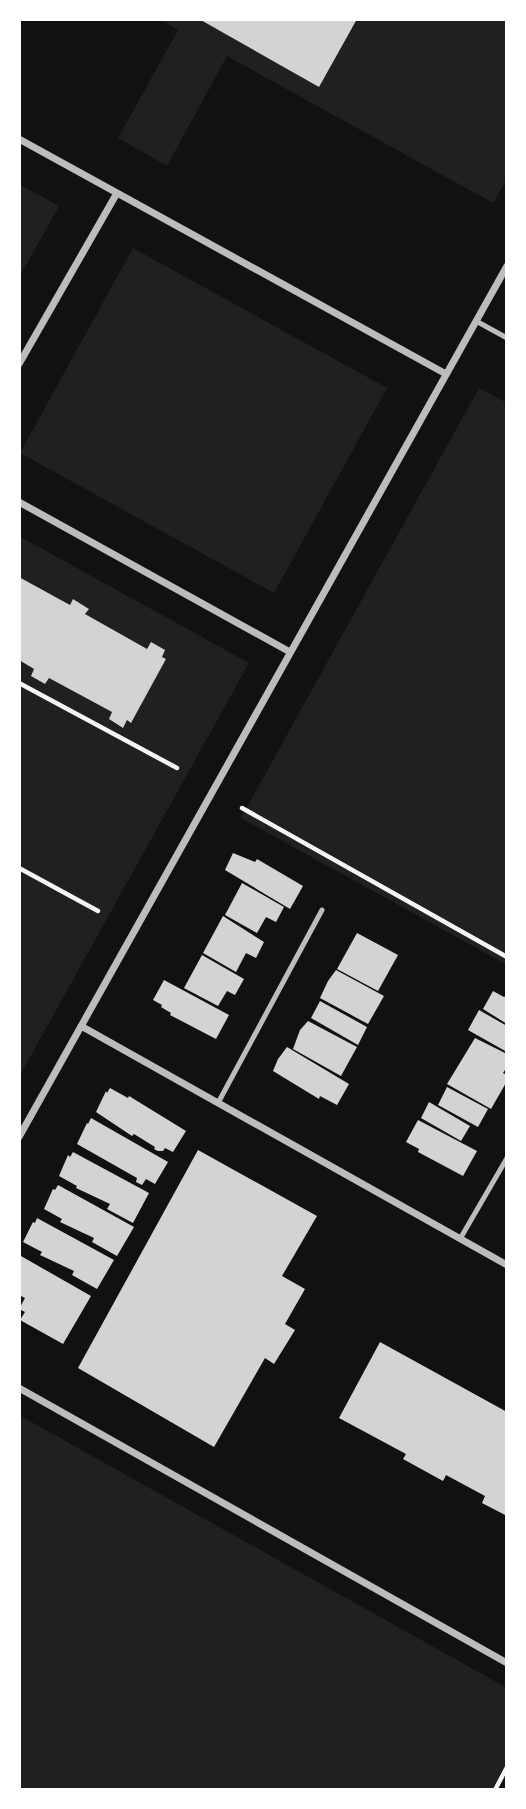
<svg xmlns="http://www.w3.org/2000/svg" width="526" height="1809" font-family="Arial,sans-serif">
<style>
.green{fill:#202020}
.building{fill:#d3d3d3}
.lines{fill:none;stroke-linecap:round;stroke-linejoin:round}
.path{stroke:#f5f5f5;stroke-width:4.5}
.service{stroke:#bcbcbc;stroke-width:5}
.minor{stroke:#bcbcbc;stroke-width:7}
</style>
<rect width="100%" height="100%" fill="#111"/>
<!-- green -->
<path class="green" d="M 160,19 L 199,19 L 319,86 L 357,19 L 505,19 L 507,20 L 507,179 L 493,203 L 227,56 L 167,166 L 118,138 L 178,30 Z
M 19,184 L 59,206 L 19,278 Z
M 133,248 L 387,388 L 274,593 L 20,453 Z
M 479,388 L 507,403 L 507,965 L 241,818 Z
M 19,536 L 249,663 L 19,1077 L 19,660 L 34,669 L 31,676 L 45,684 L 49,678 L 112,712 L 109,719 L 122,728 L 127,720 L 131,722 L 166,659 L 162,657 L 164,650 L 151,642 L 147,649 L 85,614 L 88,608 L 74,599 L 70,605 L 19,577 Z
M 19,1415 L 507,1688 L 507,1761 L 491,1790 L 19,1790 Z"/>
<!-- building -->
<path class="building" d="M 199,19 L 357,19 L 319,87 Z
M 19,577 L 70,605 L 73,599 L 89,609 L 85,614 L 147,649 L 151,642 L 165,650 L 162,657 L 166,659 L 131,723 L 127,720 L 123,728 L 109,719 L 112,712 L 49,678 L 45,684 L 31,676 L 34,669 L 19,660 Z
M 233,853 L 255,862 L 257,859 L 303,886 L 290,909 L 225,870 Z
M 242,883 L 284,907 L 276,922 L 266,917 L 257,933 L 225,915 Z
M 223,916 L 264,942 L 256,958 L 246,953 L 236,972 L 203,953 Z
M 357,933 L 398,955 L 378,991 L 337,969 Z
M 202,955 L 244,979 L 235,995 L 227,991 L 218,1006 L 184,988 Z
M 336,970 L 384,996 L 368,1024 L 320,998 L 328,981 Z
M 164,980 L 229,1015 L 216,1039 L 170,1015 L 171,1013 L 161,1007 L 162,1005 L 153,1000 Z
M 493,991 L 504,997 L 507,995 L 507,1024 L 483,1009 Z
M 320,1001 L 367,1027 L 358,1045 L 311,1018 Z
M 479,1010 L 507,1026 L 507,1052 L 468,1030 Z
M 308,1021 L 357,1047 L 341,1076 L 293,1049 L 300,1030 Z
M 475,1038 L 507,1054 L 507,1067 L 503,1073 L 507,1075 L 507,1081 L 491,1109 L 447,1084 Z
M 287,1047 L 349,1084 L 337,1105 L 320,1096 L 319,1099 L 273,1071 L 278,1059 Z
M 447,1087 L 488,1109 L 478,1127 L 438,1105 Z
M 110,1088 L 128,1098 L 129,1096 L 186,1131 L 173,1152 L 165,1148 L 163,1151 L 158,1151 L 154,1149 L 155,1147 L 134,1134 L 132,1136 L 96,1112 L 106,1091 L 107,1093 Z
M 429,1102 L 470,1126 L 461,1141 L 421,1118 Z
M 91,1118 L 168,1162 L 155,1184 L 146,1179 L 142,1185 L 136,1182 L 137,1178 L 77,1144 L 87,1123 L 88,1124 Z
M 418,1120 L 477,1151 L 463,1176 L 418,1152 L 419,1149 L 406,1142 Z
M 198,1150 L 317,1216 L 282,1276 L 305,1289 L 285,1324 L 295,1330 L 274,1364 L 265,1358 L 214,1447 L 78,1368 Z
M 73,1152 L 149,1193 L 133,1223 L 107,1209 L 110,1204 L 76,1188 L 77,1186 L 59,1176 L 68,1155 L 70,1157 Z
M 58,1185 L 134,1227 L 117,1256 L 92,1242 L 94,1238 L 60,1222 L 62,1219 L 44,1209 L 53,1189 L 55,1190 Z
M 37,1218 L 114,1260 L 97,1289 L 72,1275 L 74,1271 L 40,1255 L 42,1252 L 23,1242 L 33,1222 L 35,1223 Z
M 21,1256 L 91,1296 L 63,1344 L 20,1320 L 25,1312 L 19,1309 L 25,1298 L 19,1295 Z
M 380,1342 L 507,1412 L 507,1516 L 482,1503 L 485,1496 L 446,1475 L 443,1481 L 403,1459 L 406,1454 L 339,1418 Z"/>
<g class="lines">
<!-- path -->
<path class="path" d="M 19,683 L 177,768
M 242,808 L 507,957
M 19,868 L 98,911
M 495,1790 L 507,1767"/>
<!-- service -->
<path class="service" d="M 476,321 L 507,338
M 218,1103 L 322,910
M 460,1239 L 507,1158"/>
<!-- minor -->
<path class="minor" d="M 19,139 L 446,374
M 19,364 L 117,193
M 19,502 L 290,652
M 81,1026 L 507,1265
M 19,1137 L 507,266
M 19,1388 L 507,1663"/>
</g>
<!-- border -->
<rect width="526" height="1809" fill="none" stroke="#ffffff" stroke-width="42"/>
</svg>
